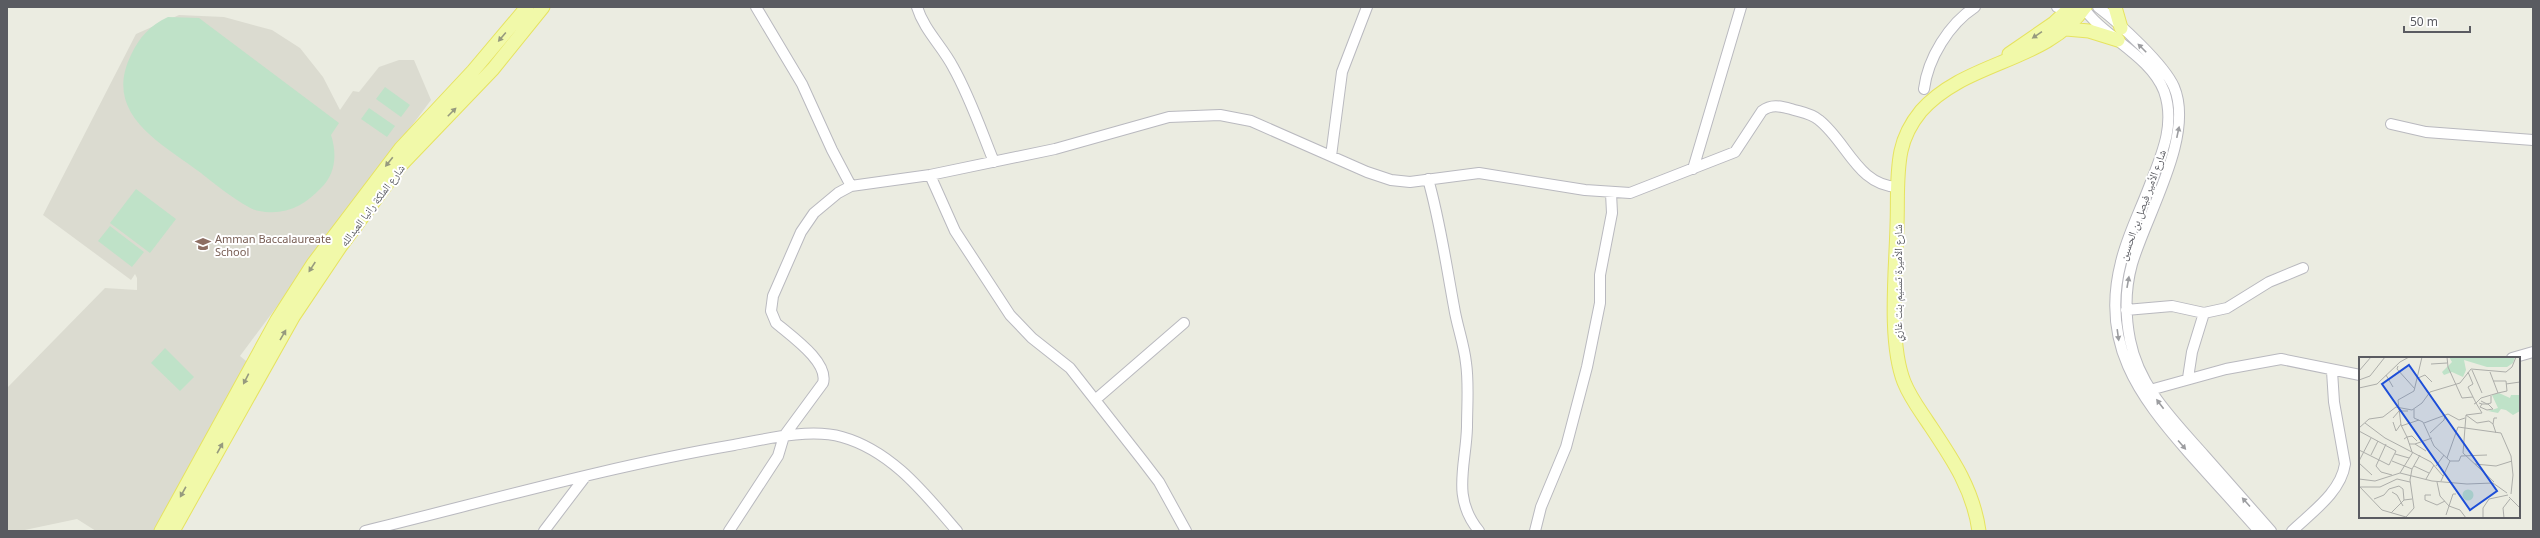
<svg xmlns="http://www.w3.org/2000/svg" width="2540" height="538" font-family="'Noto Sans','Noto Naskh Arabic',sans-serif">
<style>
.education{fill:#dbdbd0}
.green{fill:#bfe2c8}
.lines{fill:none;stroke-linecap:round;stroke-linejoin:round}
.minor-casing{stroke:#b9b9bf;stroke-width:12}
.major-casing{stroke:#e6e360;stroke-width:15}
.minor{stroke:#fff;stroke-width:10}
.major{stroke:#f1f9a9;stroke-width:13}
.oneway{fill:#969a7e}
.oneway2{fill:#9c9da0}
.labels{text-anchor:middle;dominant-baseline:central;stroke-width:4;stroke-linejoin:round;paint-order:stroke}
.street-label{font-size:11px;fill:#5a5b61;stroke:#fff}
.education-label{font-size:11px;fill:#785e54;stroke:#fff;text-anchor:start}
.inset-road{fill:none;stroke:#adaeaa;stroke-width:1}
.view{fill:#1d4ed8;fill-opacity:0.15;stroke:#1d4ed8;stroke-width:2}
.inset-edge{fill:none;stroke:#5a5b61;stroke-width:2}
</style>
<rect width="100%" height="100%" fill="#ebece1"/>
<!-- education -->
<path class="education" d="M 179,15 L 224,17 L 272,30 L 300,48 L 323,77 L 340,110 L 353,91 L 359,92 L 379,67 L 399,60 L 414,60 L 431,100 L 240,356 L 251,365 L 159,531 L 96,531 L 77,519 L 20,531 L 7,531 L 7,388 L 105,288 L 137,290 L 137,278 L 135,274 L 131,280 L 43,215 L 136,34 Z"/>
<!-- green -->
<path class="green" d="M 168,17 L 199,18 L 339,123 L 331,135 C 337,153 336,174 321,188 C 304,206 285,216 259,211 C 246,209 213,183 201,173 C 161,143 102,114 131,55 C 139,38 150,25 168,17 Z
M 385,87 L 410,105 L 401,117 L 376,99 Z
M 369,108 L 395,126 L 387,137 L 361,119 Z
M 136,189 L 176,219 L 150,253 L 110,223 Z
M 110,226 L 144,252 L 132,267 L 98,241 Z
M 165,348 L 194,377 L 180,391 L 151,363 Z"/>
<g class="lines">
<defs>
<path id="minor" d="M 756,7 L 802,84 L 832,150 L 851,186
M 917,7 C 924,30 942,46 953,67 C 970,97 981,130 994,162
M 2057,7 L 2069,9 L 2071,7
M 2083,7 C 2103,37 2150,55 2164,91 C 2176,125 2161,156 2149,187 C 2140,211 2127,236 2121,262 C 2100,343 2138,395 2189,453 C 2212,479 2236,505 2259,531
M 2098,7 C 2119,23 2164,64 2174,87 C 2195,136 2146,215 2132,264 C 2125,289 2125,314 2130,340 C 2139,387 2173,420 2204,455 C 2226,480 2249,506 2271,531
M 1924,89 C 1928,58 1949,24 1975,7
M 2391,124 L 2426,132 L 2533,140
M 1331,156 L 1342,72 L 1367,7
M 1693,169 L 1741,7
M 930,175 L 955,231 L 1010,315 L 1032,338 L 1070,368 L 1143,461 L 1159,482 L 1186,531
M 1428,179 C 1440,221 1446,264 1454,307 C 1457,326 1464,344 1466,363 C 1469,383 1467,406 1467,427 C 1466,466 1451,497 1479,531
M 2126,310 L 2172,306 L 2204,313 L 2192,352 L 2188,378
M 2204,313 L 2227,308 L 2269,282 L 2303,268
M 2512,358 L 2533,352
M 2150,390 L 2226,369 L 2281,359 L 2360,375
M 1095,400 L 1184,323
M 365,531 C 488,501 610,466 734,445 C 766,439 810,428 842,437 C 892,451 925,494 957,531
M 544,531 L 585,477
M 729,531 L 778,456 L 784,436 L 823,383 C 829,362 791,336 776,323 L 771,311 L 773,296 L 801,232 L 814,213 L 838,193 L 851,186 L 930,175 L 1055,149 L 1169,117 L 1220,115 L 1251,121 L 1367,172 L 1391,180 L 1410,182 L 1479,173 L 1585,190 L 1630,193 L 1735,152 L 1762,111 C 1771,104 1780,106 1791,109 C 1800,112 1811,113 1819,120 C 1847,142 1858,186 1898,187
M 1535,531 L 1541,507 L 1566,447 L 1587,367 L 1600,303 L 1600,275 L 1612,213 L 1611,193
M 2292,531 C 2312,512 2341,492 2345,464 L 2334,402 L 2332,371"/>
<path id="major" d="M 2115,7 L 2121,28
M 2066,29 L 2089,31 L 2118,40
M 2009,54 L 2054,23 L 2071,7
M 161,531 L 277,320 L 313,264 L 401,148 L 473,71 L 527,7
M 173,531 L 293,317 L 340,247 L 400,166 L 493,69 L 543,7
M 1979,531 C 1973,488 1951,457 1927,421 C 1919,409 1910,397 1904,382 C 1888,341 1896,270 1897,225 C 1898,201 1896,175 1901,151 C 1904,137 1912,122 1921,111 C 1966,60 2046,63 2085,7"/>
</defs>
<!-- minor casing -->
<use href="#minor" class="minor-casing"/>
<!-- major casing -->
<use href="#major" class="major-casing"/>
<!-- minor -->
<use href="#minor" class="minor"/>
<!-- major -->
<use href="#major" class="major"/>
</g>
<!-- one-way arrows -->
<defs><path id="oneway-solid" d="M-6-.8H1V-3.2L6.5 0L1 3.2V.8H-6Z"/></defs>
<g class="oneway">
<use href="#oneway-solid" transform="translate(2037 35) rotate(146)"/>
<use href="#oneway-solid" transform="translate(502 37) rotate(130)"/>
<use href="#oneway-solid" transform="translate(452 112) rotate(-45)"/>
<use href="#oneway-solid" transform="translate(389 162) rotate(129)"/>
<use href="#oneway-solid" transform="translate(312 267) rotate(123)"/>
<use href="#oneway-solid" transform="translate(283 335) rotate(-60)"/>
<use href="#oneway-solid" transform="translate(246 379) rotate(117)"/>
<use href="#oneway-solid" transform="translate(220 448) rotate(-61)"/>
<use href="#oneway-solid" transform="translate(183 492) rotate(119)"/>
</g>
<g class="oneway2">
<use href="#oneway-solid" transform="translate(2142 48) rotate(-135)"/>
<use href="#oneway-solid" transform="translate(2178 132) rotate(-78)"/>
<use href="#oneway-solid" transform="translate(2128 282) rotate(-80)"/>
<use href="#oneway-solid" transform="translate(2118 335) rotate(82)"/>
<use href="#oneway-solid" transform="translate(2160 404) rotate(-127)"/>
<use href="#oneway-solid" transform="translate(2182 445) rotate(49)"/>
<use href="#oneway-solid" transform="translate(2246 502) rotate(-132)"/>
</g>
<!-- icons -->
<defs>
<symbol id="school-bare" viewBox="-9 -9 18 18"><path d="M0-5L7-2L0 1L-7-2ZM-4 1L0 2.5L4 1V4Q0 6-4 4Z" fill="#8d6e63" stroke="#fff" stroke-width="2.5" paint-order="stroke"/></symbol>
</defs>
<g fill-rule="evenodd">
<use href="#school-bare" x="192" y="233" width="22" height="22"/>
</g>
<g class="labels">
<!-- street labels -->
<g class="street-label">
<text transform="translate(372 205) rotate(-53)">شارع الملكة رانيا العبدالله</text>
<text transform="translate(2142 205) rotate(-70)">شارع الأمير فيصل بن الحسين</text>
<text transform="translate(1897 283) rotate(-90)">شارع الأميرة تسنيم بنت غازي</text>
</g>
<!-- education labels -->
<g class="education-label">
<text x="215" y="238">Amman Baccalaureate<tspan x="215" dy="13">School</tspan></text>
</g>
</g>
<!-- overview -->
<g transform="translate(2359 357)">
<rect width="161" height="161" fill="#ebece1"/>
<path d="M103.5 138a5.5 5.5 0 1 1 11 0a5.5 5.5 0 1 1-11 0Z" fill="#bfe2c8"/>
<path d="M 90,0 L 156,0 L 154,6 L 148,10 L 128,10 L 105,3 L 107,13 L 104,20 L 93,15 L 85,18 L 83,15 L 93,5 ZM 140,36 L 151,41 L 152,38 L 161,38 L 161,54 L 154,58 L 147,53 L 142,52 L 139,56 L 129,54 L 139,51 L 133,38 Z" fill="#bfe2c8"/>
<path class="inset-road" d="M 88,0 L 89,10 L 103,41 L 114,40M 72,7 L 88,6M 39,9 L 38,12 L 56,32M 113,13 L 123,36M 0,14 L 12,0M 109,15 L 114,27 L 109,30 L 117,46 L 115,47M 27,18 L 34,30M 59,21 L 66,18 L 73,25M 0,23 L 11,19 L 26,0M 134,24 L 147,24 L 148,34 L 139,36M 147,27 L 161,25M 0,31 L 18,27 L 41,5 L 50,0M 122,44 L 128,47 L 132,46 L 132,39M 120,46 L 123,47 L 121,50 L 128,53 L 134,52 L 129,47 L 123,47M 55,52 L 55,61 L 64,65 L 75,89 L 91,104 L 100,104 L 102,99 L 128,98M 107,58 L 104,96 L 135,125M 107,58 L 123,56 L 117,46 L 122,41 L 139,36 L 131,15M 107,58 L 118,66 L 130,64 L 134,67M 34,61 L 40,54 L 49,54M 34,65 L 37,74 L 42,67M 6,66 L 26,81 L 72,105 L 84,119M 65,66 L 89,57 L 100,63 L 106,61M 42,69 L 60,63M 0,71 L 10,62 L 24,60 L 37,50 L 53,53 L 63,46 L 71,35 L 101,26 L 112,12 L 147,15 L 153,10 L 157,0M 0,74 L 37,94 L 30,108 L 0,93M 71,76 L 85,63 L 86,58M 137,76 L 134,67 L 135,61 L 138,61M 45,82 L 48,80 L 42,68 L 39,43 L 55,34 L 63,0M 27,87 L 17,109 L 22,115 L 33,118M 50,87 L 56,87 L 67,94M 56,87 L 73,81M 53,95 L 48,80 L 53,79 L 58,84M 36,97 L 50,101M 12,98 L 19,84M 88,101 L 99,70 L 142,76 L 152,99 L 154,118 L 152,137M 0,104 L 12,81M 33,104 L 53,112M 0,106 L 13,118M 116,107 L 137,109 L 153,104M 55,109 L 70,116M 77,109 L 85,98M 41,116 L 54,95M 0,122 L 16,124 L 41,116 L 73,124 L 108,127 L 134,126 L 148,136M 67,122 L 75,108M 82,124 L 91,104M 78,125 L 81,139 L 90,149 L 101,153 L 107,161M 0,129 L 23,153 L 47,160 L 55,151 L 51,123 L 53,112 L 61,98M 1,130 L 21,130 L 38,122 L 51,125M 33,135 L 38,138 L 44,149M 72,138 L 66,138 L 66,143 L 78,148 L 86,144M 150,140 L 161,151M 15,142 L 25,138 L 30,132 L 40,129 L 44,132 L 45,143M 32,156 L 45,143 L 53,142M 87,158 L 94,137 L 97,137M 124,161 L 124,151 L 130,142 L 149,138M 145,161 L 144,151 L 151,142"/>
<path class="view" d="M 50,8 L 138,134 L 111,153 L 23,27 Z"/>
<rect width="161" height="161" class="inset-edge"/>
</g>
<!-- border -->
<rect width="2540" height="538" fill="none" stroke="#5a5b61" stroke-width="16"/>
<!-- scale -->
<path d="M2404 26v6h66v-6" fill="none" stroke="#5a5b61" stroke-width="2"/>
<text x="2410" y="26" font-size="12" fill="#5a5b61" stroke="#ffffff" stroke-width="3" paint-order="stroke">50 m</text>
</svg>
